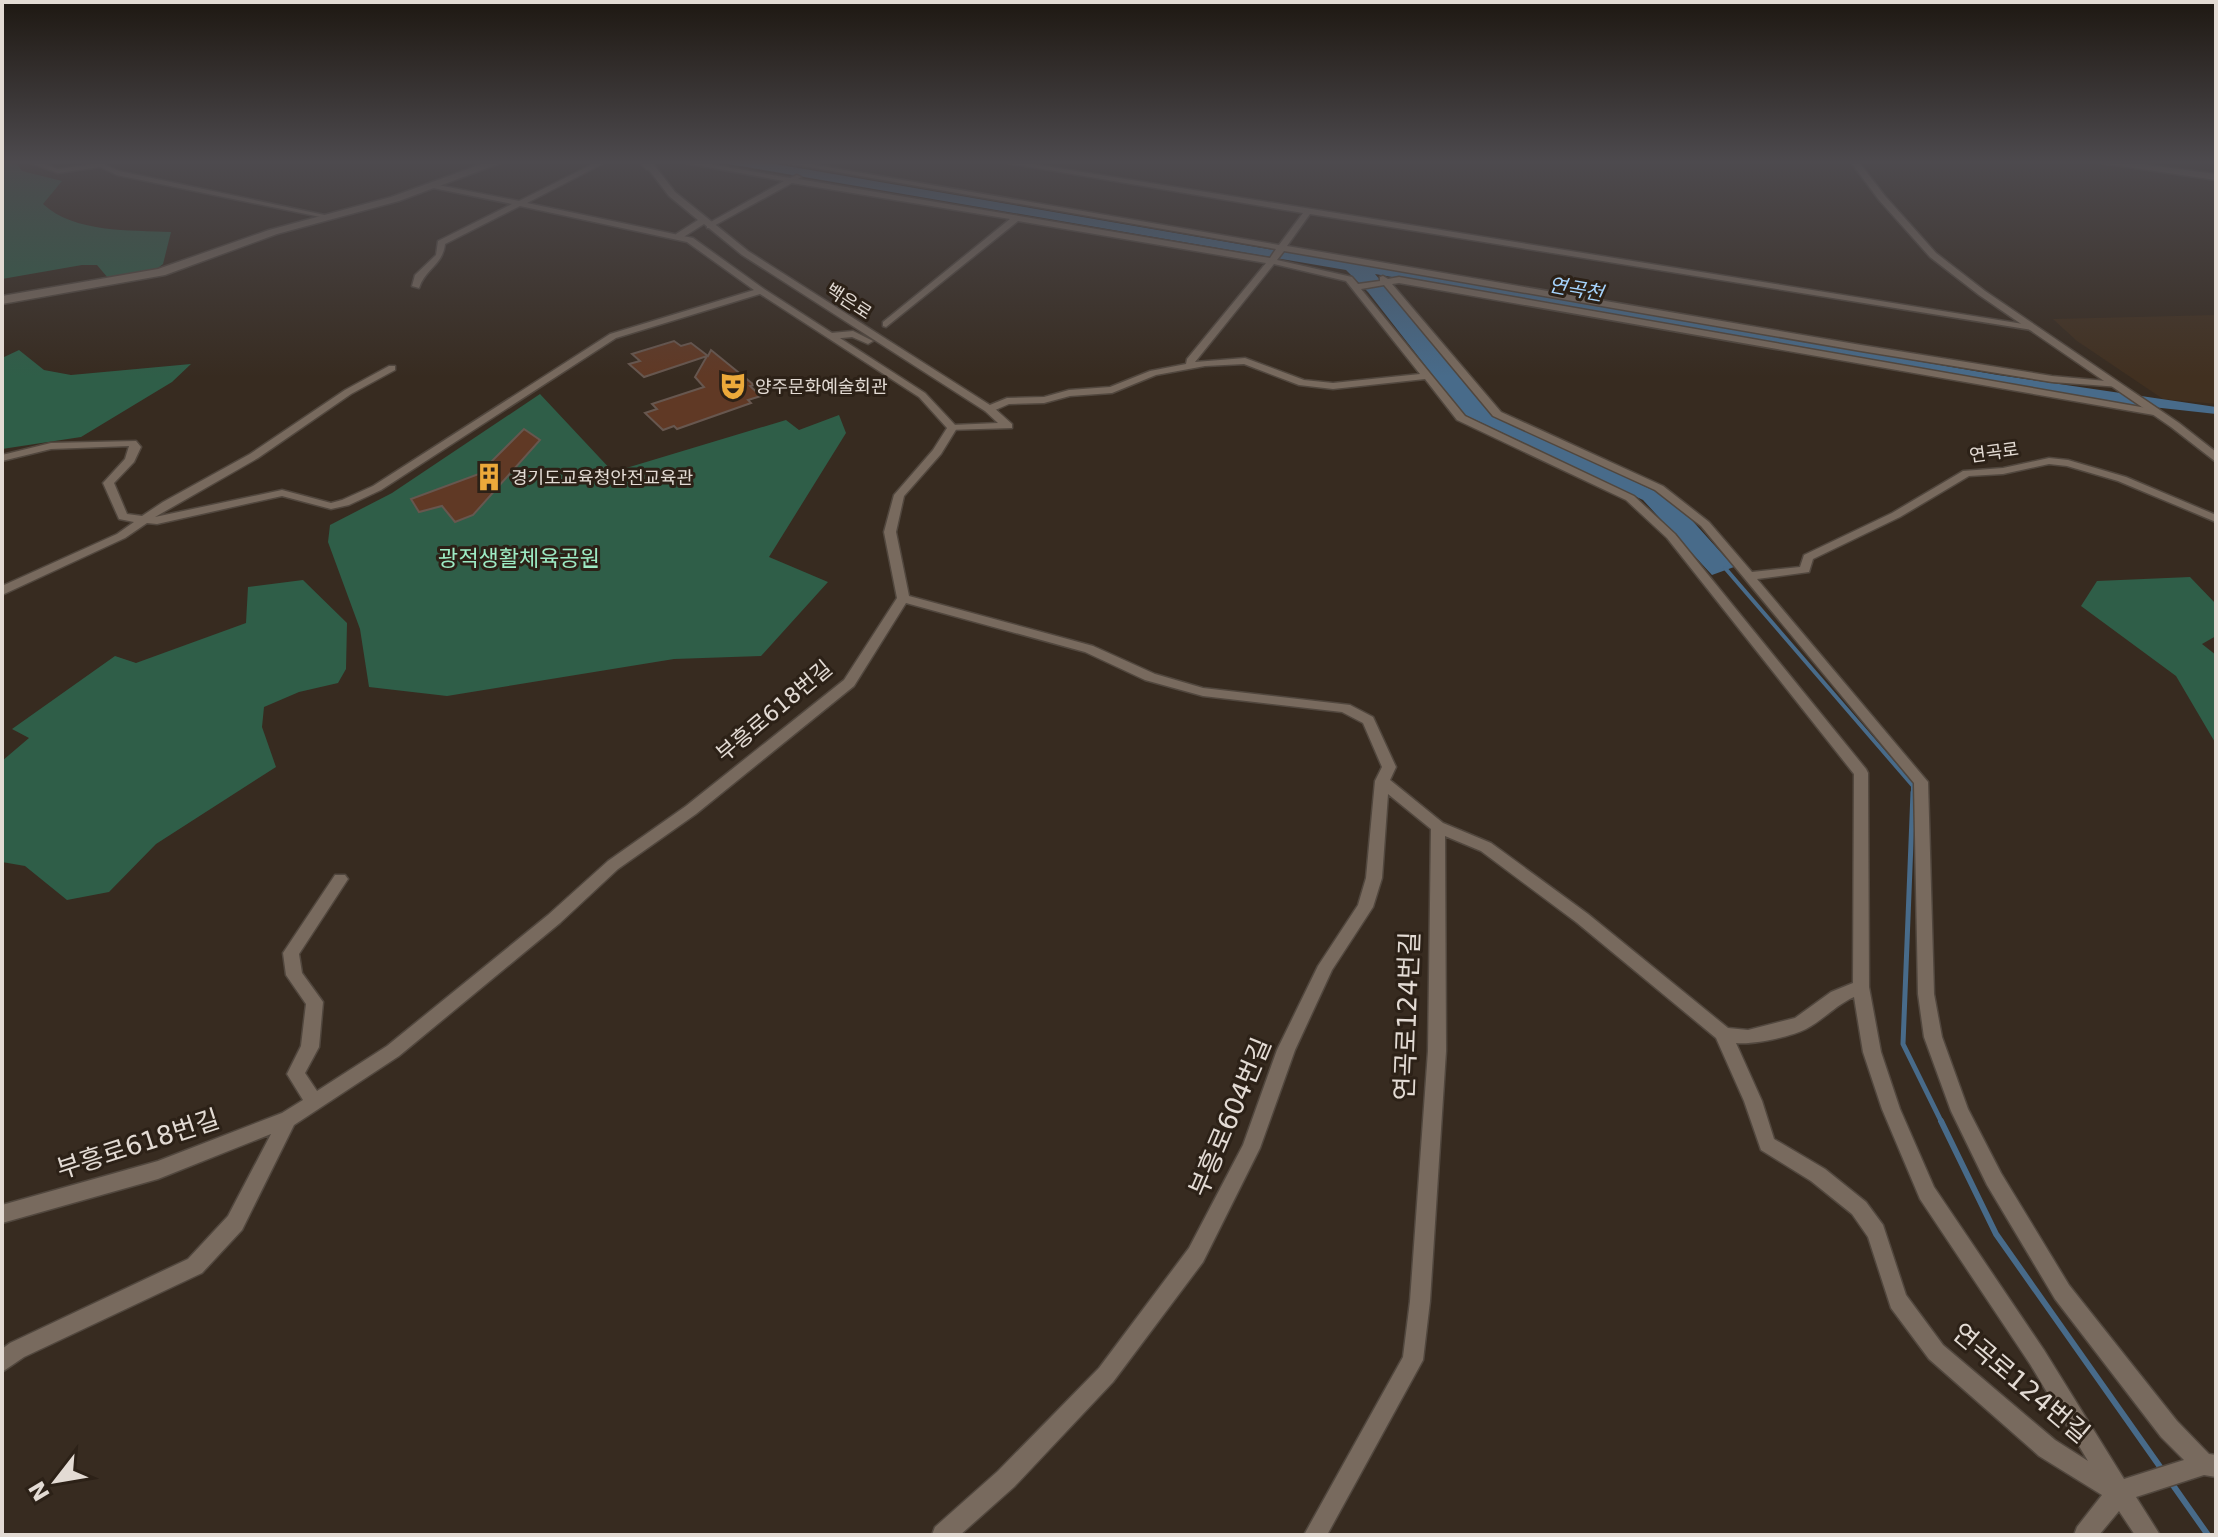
<svg xmlns="http://www.w3.org/2000/svg" width="2218" height="1537" font-family="'DejaVu Sans','Noto Sans KR',sans-serif">
<style>
.built{fill:#413020}
.green{fill:#2f5e48}
.water{fill:#486b8a}
.lines{fill:none;stroke-linecap:round;stroke-linejoin:round}
.stream-far2{stroke:#486b8a;stroke-width:4}
.stream-far1{stroke:#486b8a;stroke-width:5}
.stream{stroke:#486b8a;stroke-width:6}
.building{fill:#603925;stroke:#67574f;stroke-width:2}
.minor-casing{stroke:#51473e;stroke-width:3}
.tertiary-casing{stroke:#51473e;stroke-width:3}
.secondary-casing{stroke:#51473e;stroke-width:3}
.minor{fill:#786a5e;fill-rule:evenodd}
.tertiary{fill:#786a5e;fill-rule:evenodd}
.secondary{fill:#786a5e;fill-rule:evenodd}
.labels{text-anchor:middle;dominant-baseline:central;stroke-width:6;stroke-linejoin:round;paint-order:stroke}
.far-street-label{font-size:18px;fill:#e3dbd4;stroke:#2c2117}
.far-poi-label{font-size:18px;fill:#e3dbd4;stroke:#2c2117;text-anchor:start}
.far-water-label{font-size:20px;font-style:italic;fill:#a6d4fd;stroke:#2c2117}
.park-label{font-size:22px;fill:#9debc4;stroke:#2c2117}
.street-label{font-size:22px;fill:#e3dbd4;stroke:#2c2117}
.near-street-label{font-size:26px;fill:#e3dbd4;stroke:#2c2117}
</style>
<rect width="100%" height="100%" fill="#372b20"/>
<!-- built -->
<path class="built" d="M 2216,315 L 2216,404 L 2163,399 L 2077,341 L 2053,319 Z"/>
<!-- green -->
<path class="green" d="M 2,164 L 17,164 L 22,171 L 62,181 L 43,204 C 74,233 130,230 171,232 L 163,264 L 158,268 L 108,278 L 97,265 L 82,265 L 2,279 Z
M 19,350 L 44,370 L 71,375 L 191,364 L 172,382 L 81,437 L 2,449 L 2,358 Z
M 540,394 L 613,472 L 786,420 L 799,430 L 839,415 L 846,433 L 769,557 L 828,582 L 761,656 L 674,659 L 447,696 L 369,687 L 360,629 L 328,542 L 330,525 L 392,493 Z
M 2190,577 L 2216,604 L 2216,636 L 2202,644 L 2216,655 L 2216,744 L 2176,676 L 2081,606 L 2097,581 Z
M 303,580 L 347,623 L 346,669 L 338,683 L 299,692 L 264,707 L 262,727 L 276,767 L 156,844 L 109,892 L 67,900 L 25,866 L 2,862 L 2,761 L 29,738 L 12,729 L 115,656 L 136,663 L 246,623 L 248,587 Z"/>
<!-- water -->
<path class="water" d="M 711,161 L 758,161 L 1998,375 L 2216,407 L 2216,414 L 2125,404 L 1375,274 L 1490,413 L 1661,494 L 1689,517 L 1734,567 L 1712,575 L 1643,500 L 1463,414 L 1368,292 L 1346,270 Z"/>
<g class="lines">
<!-- stream-far2 -->
<path class="stream-far2" d="M 1725,568 L 1913,786 L 1913,794"/>
<!-- stream-far1 -->
<path class="stream-far1" d="M 1913,792 L 1903,1044 L 1942,1123"/>
<!-- stream -->
<path class="stream" d="M 1941,1121 L 1996,1234 L 2163,1471
M 2170,1481 L 2208,1535"/>
</g>
<!-- building -->
<path class="building" d="M 674,341 L 681,346 L 691,343 L 708,356 L 711,350 L 754,385 L 750,386 L 761,396 L 748,400 L 751,403 L 677,429 L 674,426 L 663,430 L 645,413 L 657,409 L 652,404 L 704,387 L 695,377 L 707,356 L 644,377 L 629,364 L 640,361 L 632,354 Z
M 524,429 L 540,440 L 473,515 L 455,522 L 442,506 L 419,512 L 411,499 L 479,474 Z"/>
<g class="lines">
<defs>
<path id="minor" d="M 25,161 L 36,161 L 58,169 L 101,163 L 119,171 L 334,217 L 330,219 L 117,175 L 100,167 L 58,173 Z
M 599,161 L 608,161 L 527,203 L 693,238 L 764,289 L 925,393 L 956,426 L 957,428 L 941,454 L 904,496 L 896,532 L 909,596 L 1093,646 L 1155,674 L 1203,688 L 1350,705 L 1373,717 L 1396,767 L 1390,780 L 1443,823 L 1491,843 L 1588,914 L 1728,1028 L 1748,1030 L 1795,1018 L 1831,992 L 1853,983 L 1854,774 L 1667,538 L 1626,500 L 1457,420 L 1425,379 L 1333,389 L 1299,385 L 1244,364 L 1205,366 L 1156,375 L 1112,393 L 1070,396 L 1044,403 L 1009,404 L 993,411 L 985,411 L 985,407 L 1007,398 L 1044,397 L 1069,390 L 1110,387 L 1150,371 L 1186,364 L 1187,359 L 1266,263 L 1018,221 L 886,327 L 883,326 L 883,322 L 1010,219 L 792,183 L 710,228 L 707,228 L 707,224 L 784,181 L 674,161 L 692,161 L 790,178 L 797,175 L 801,177 L 798,179 L 1270,258 L 1276,249 L 775,161 L 793,161 L 1279,245 L 1303,213 L 995,161 L 1014,161 L 2035,326 L 2040,329 L 2038,331 L 1310,214 L 1287,246 L 1861,345 L 2052,376 L 2117,382 L 2122,385 L 2120,387 L 2052,382 L 1861,351 L 1284,251 L 1277,260 L 1352,277 L 1358,284 L 1380,281 L 1380,277 L 1383,276 L 1388,279 L 1399,277 L 2158,410 L 2159,412 L 2154,415 L 1399,283 L 1392,284 L 1501,412 L 1663,486 L 1709,522 L 1752,572 L 1800,567 L 1804,555 L 1892,513 L 1963,471 L 2003,468 L 2049,458 L 2068,460 L 2126,477 L 2216,515 L 2216,522 L 2118,481 L 2067,466 L 2049,464 L 2003,474 L 1969,476 L 1900,517 L 1813,559 L 1809,572 L 1757,579 L 1928,782 L 1934,994 L 1942,1037 L 1968,1109 L 2001,1173 L 2069,1285 L 2177,1421 L 2209,1454 L 2216,1455 L 2216,1477 L 2204,1475 L 2136,1497 L 2160,1535 L 2135,1535 L 2119,1511 L 2099,1535 L 2074,1535 L 2077,1527 L 2102,1495 L 2039,1456 L 1929,1359 L 1891,1308 L 1868,1237 L 1852,1214 L 1811,1181 L 1761,1150 L 1744,1101 L 1716,1038 L 1576,922 L 1481,851 L 1445,836 L 1446,1051 L 1430,1301 L 1423,1360 L 1327,1535 L 1304,1535 L 1403,1357 L 1410,1301 L 1428,1051 L 1431,829 L 1388,794 L 1382,878 L 1373,907 L 1332,970 L 1295,1050 L 1260,1148 L 1203,1262 L 1113,1382 L 1014,1487 L 960,1535 L 932,1535 L 935,1527 L 998,1471 L 1099,1368 L 1189,1248 L 1243,1145 L 1277,1050 L 1318,966 L 1358,905 L 1366,878 L 1375,781 L 1382,767 L 1363,723 L 1342,712 L 1203,696 L 1145,680 L 1085,652 L 906,603 L 854,686 L 696,814 L 618,869 L 560,923 L 399,1056 L 294,1125 L 242,1230 L 202,1273 L 24,1357 L 2,1372 L 2,1349 L 10,1343 L 188,1259 L 228,1216 L 271,1134 L 158,1179 L 2,1223 L 2,1205 L 158,1161 L 282,1113 L 303,1100 L 287,1074 L 301,1046 L 306,1004 L 286,975 L 283,953 L 335,875 L 345,875 L 348,879 L 299,954 L 302,973 L 323,1002 L 319,1047 L 305,1073 L 317,1091 L 387,1046 L 548,915 L 608,861 L 686,806 L 844,680 L 897,598 L 884,532 L 894,495 L 933,450 L 947,428 L 919,397 L 760,294 L 616,338 L 381,490 L 349,505 L 331,509 L 282,496 L 157,524 L 147,523 L 125,538 L 2,595 L 2,586 L 117,534 L 134,522 L 119,519 L 103,483 L 125,459 L 129,446 L 51,449 L 2,461 L 2,455 L 51,443 L 136,441 L 141,447 L 134,462 L 114,483 L 127,514 L 142,516 L 163,502 L 250,454 L 345,390 L 389,366 L 395,366 L 395,370 L 351,394 L 258,458 L 155,517 L 282,490 L 331,503 L 342,500 L 373,486 L 610,334 L 754,290 L 687,242 L 520,206 L 445,244 C 443,265 425,269 419,288 L 412,286 L 415,275 L 436,255 L 438,241 L 512,204 L 433,188 L 433,184 L 519,201 ZM 1274,264 L 1346,281 L 1420,374 L 1333,383 L 1304,380 L 1245,358 L 1195,362 ZM 1384,285 L 1493,416 L 1655,490 L 1701,526 L 1914,783 L 1918,994 L 1924,1037 L 1951,1111 L 1987,1185 L 2055,1299 L 2161,1437 L 2184,1460 L 2124,1479 L 2044,1350 L 1934,1187 L 1900,1109 L 1881,1052 L 1869,987 L 1868,773 L 1866,769 L 1675,534 L 1634,496 L 1465,416 L 1361,289 ZM 1854,997 L 1863,1052 L 1882,1109 L 1920,1199 L 2030,1364 L 2088,1461 L 2055,1440 L 1943,1345 L 1906,1295 L 1883,1225 L 1866,1202 L 1825,1169 L 1774,1139 L 1762,1101 L 1736,1043 C 1753,1045 1790,1037 1806,1029 C 1823,1020 1836,1005 1854,997 Z"/>
<path id="tertiary" d="M 642,161 L 651,161 L 675,192 L 748,251 L 993,407 L 1012,424 L 1012,428 L 948,430 L 948,426 L 952,425 L 998,423 L 985,411 L 742,255 L 704,224 L 682,238 L 676,238 L 676,234 L 698,220 L 669,196 Z
M 1850,161 L 1858,161 L 1885,196 L 1936,253 L 1985,291 L 2179,423 L 2216,452 L 2216,462 L 2171,427 L 1979,295 L 1930,257 L 1879,200 Z
M 853,331 L 873,341 L 868,344 L 852,337 L 831,339 L 826,336 L 831,333 Z"/>
<path id="secondary" d="M 490,161 L 506,161 L 399,201 L 277,234 L 165,275 L 2,304 L 2,296 L 158,269 L 269,230 L 391,197 Z
M 638,161 L 650,161 L 656,168 L 647,170 Z
M 2087,161 L 2119,161 L 2216,174 L 2216,180 Z"/>
</defs>
<!-- minor casing -->
<use href="#minor" class="minor-casing"/>
<!-- tertiary casing -->
<use href="#tertiary" class="tertiary-casing"/>
<!-- secondary casing -->
<use href="#secondary" class="secondary-casing"/>
<!-- minor -->
<use href="#minor" class="minor"/>
<!-- tertiary -->
<use href="#tertiary" class="tertiary"/>
<!-- secondary -->
<use href="#secondary" class="secondary"/>
</g>
<!-- sky -->
<linearGradient id="sky" x2="0" y2="1"><stop stop-color="#1e1812"/><stop offset="0.43" stop-color="#4d4a4e"/><stop offset="1" stop-color="#4d4a4e" stop-opacity="0"/></linearGradient>
<rect width="2218" height="377" fill="url(#sky)"/>
<!-- icons -->
<defs>
<symbol id="theatre-bare" viewBox="-9 -9 18 18"><path d="M-5-5.5Q0-4 5-5.5V0Q5 5 0 6Q-5 5-5 0ZM-3.3-2.5H-1v1.5H-3.3ZM1-2.5H3.3v1.5H1ZM-2.8 1Q0 5.5 2.8 1Z" fill="#eca93a" stroke="#2c2117" stroke-width="2.5" paint-order="stroke"/></symbol>
<symbol id="building-bare" viewBox="-9 -9 18 18"><path d="M-4-6H4V6H1V3H-1V6H-4ZM-2.5-4.3h1.7v1.8h-1.7ZM.8-4.3h1.7v1.8H.8ZM-2.5-1h1.7V.8h-1.7ZM.8-1h1.7V.8H.8Z" fill="#eca93a" stroke="#2c2117" stroke-width="2.5" paint-order="stroke"/></symbol>
</defs>
<g fill-rule="evenodd">
<use href="#theatre-bare" x="713" y="366" width="40" height="40"/>
<use href="#building-bare" x="469" y="457" width="40" height="40"/>
</g>
<g class="labels">
<!-- far-street labels -->
<g class="far-street-label">
<text transform="translate(849 301) rotate(33)">백은로</text>
<text transform="translate(1994 452) rotate(-8)">연곡로</text>
</g>
<!-- far-poi labels -->
<g class="far-poi-label">
<text x="755" y="386">양주문화예술회관</text>
<text x="511" y="477">경기도교육청안전교육관</text>
</g>
<!-- far-water labels -->
<g class="far-water-label">
<text transform="translate(1576 289) rotate(10)">연곡천</text>
</g>
<!-- park labels -->
<g class="park-label">
<text x="519" y="558">광적생활체육공원</text>
</g>
<!-- street labels -->
<g class="street-label">
<text transform="translate(774 711) rotate(-40)">부흥로618번길</text>
</g>
<!-- near-street labels -->
<g class="near-street-label">
<text transform="translate(1407 1016) rotate(-88)">연곡로124번길</text>
<text transform="translate(1230 1117) rotate(-67)">부흥로604번길</text>
<text transform="translate(138 1144) rotate(-18)">부흥로618번길</text>
<text transform="translate(2021 1383) rotate(40)">연곡로124번길</text>
</g>
</g>
<!-- border -->
<rect width="2218" height="1537" fill="none" stroke="#e3dbd4" stroke-width="8"/>
<!-- north arrow -->
<g transform="translate(56 1481) rotate(239)" stroke="#2c2117" stroke-width="6" paint-order="stroke">
<path d="M0-6L14 30L0 20L-14 30Z" fill="#e3dbd4"/>
<text y="-12" font-size="22" font-weight="bold" text-anchor="middle" fill="#e3dbd4">N</text>
</g>
</svg>
